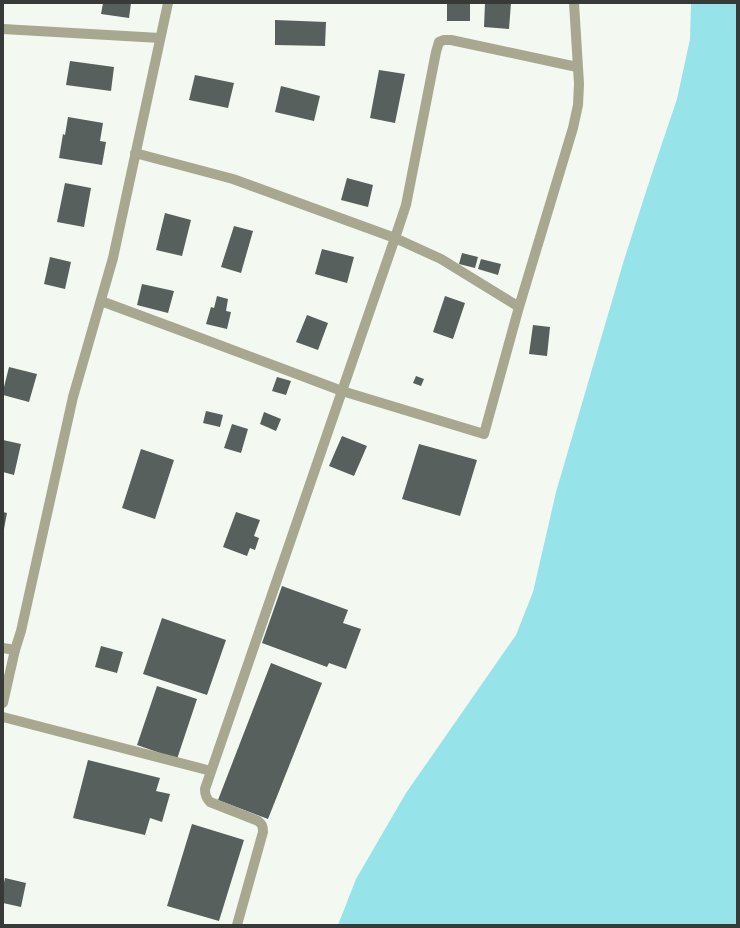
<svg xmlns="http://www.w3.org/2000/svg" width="740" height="928" font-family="Raleway,sans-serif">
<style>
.water{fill:#97e3ea}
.building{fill:#57605d}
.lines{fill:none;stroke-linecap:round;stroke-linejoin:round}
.service{stroke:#a8a890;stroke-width:10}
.minor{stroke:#a8a890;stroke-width:10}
</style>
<rect width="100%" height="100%" fill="#f3f9f1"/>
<!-- water -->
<path class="water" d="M 691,3 L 737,3 L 737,925 L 338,925 L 356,879 L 406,793 L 516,635 L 533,592 L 556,492 L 624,260 L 653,170 L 677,99 L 690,39 Z"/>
<!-- building -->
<path class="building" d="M 103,3 L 131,3 L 129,18 L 101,14 Z
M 447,3 L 470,3 L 470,21 L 447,21 Z
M 485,3 L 511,3 L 509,29 L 484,27 Z
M 275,20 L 326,22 L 325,46 L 275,45 Z
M 70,61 L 114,67 L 111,91 L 66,85 Z
M 379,70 L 405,74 L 395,123 L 370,118 Z
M 195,75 L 234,83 L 228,108 L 189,100 Z
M 281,86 L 320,96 L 314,121 L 275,112 Z
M 68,117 L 103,123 L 100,141 L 106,142 L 102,165 L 59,158 L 63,134 L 65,135 Z
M 347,178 L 373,185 L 368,207 L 341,200 Z
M 65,183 L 91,188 L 84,227 L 57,222 Z
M 165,213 L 191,220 L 182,256 L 156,250 Z
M 234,226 L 253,231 L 241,273 L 221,267 Z
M 322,249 L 354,257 L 347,283 L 315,274 Z
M 462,253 L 478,257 L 475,268 L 459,264 Z
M 50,257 L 71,262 L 65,289 L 44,284 Z
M 481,259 L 501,264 L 498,275 L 478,269 Z
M 142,284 L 174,291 L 168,313 L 137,305 Z
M 217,296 L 228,299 L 226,311 L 231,312 L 227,329 L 206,324 L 211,307 L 214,308 Z
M 445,296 L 465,303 L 453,339 L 433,332 Z
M 307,315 L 328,323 L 318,350 L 296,342 Z
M 533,325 L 550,327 L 547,356 L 529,354 Z
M 9,367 L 37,374 L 29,402 L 3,395 L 3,391 Z
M 416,376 L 424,379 L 421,386 L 413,383 Z
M 277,377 L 291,381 L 286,395 L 272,391 Z
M 206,411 L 223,415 L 220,427 L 203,423 Z
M 264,412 L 281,419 L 276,431 L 260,424 Z
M 232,424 L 248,429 L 241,453 L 224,448 Z
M 342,436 L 367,446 L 354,476 L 329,466 Z
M 3,440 L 21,444 L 14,475 L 3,472 Z
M 419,444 L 477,460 L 460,516 L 402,499 Z
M 141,449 L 174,460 L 155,519 L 122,508 Z
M 3,512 L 7,513 L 4,529 L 3,529 Z
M 236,512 L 260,520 L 254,536 L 259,538 L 255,550 L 250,548 L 247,556 L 223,547 Z
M 282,586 L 348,610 L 343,623 L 361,629 L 346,669 L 329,663 L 327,667 L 262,643 Z
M 162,618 L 226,640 L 207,695 L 143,674 Z
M 101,646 L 123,652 L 117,673 L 95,667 Z
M 271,663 L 322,683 L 268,819 L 218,800 Z
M 157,686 L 197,699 L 177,759 L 137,745 Z
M 88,760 L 160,778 L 156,791 L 170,794 L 162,822 L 150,818 L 145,835 L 73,818 Z
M 192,824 L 244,840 L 219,921 L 167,906 Z
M 5,878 L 26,883 L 21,907 L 3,903 L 3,887 Z"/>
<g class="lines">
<!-- service -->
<path class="service" d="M 3,29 L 160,38
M 3,648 L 15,650"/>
<!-- minor -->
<path class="minor" d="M 135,153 L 233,179 L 395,238 L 441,259 L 519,307
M 101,301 L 182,331 L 342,391 L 484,434 L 519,307 L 573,128 L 578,105 L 579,84 L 574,3
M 3,703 L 15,650 L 21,631 L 73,397 L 113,258 L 168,3
M 3,717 L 211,771
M 237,925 L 263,832 C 263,826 262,824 258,821 L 210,802 C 206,798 205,795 205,789 L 342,391 L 395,238 L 406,205 L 436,52 L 439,42 L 444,40 L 451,40 L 577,67"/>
</g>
<!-- border -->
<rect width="740" height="928" fill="none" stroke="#383a37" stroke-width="8"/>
</svg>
